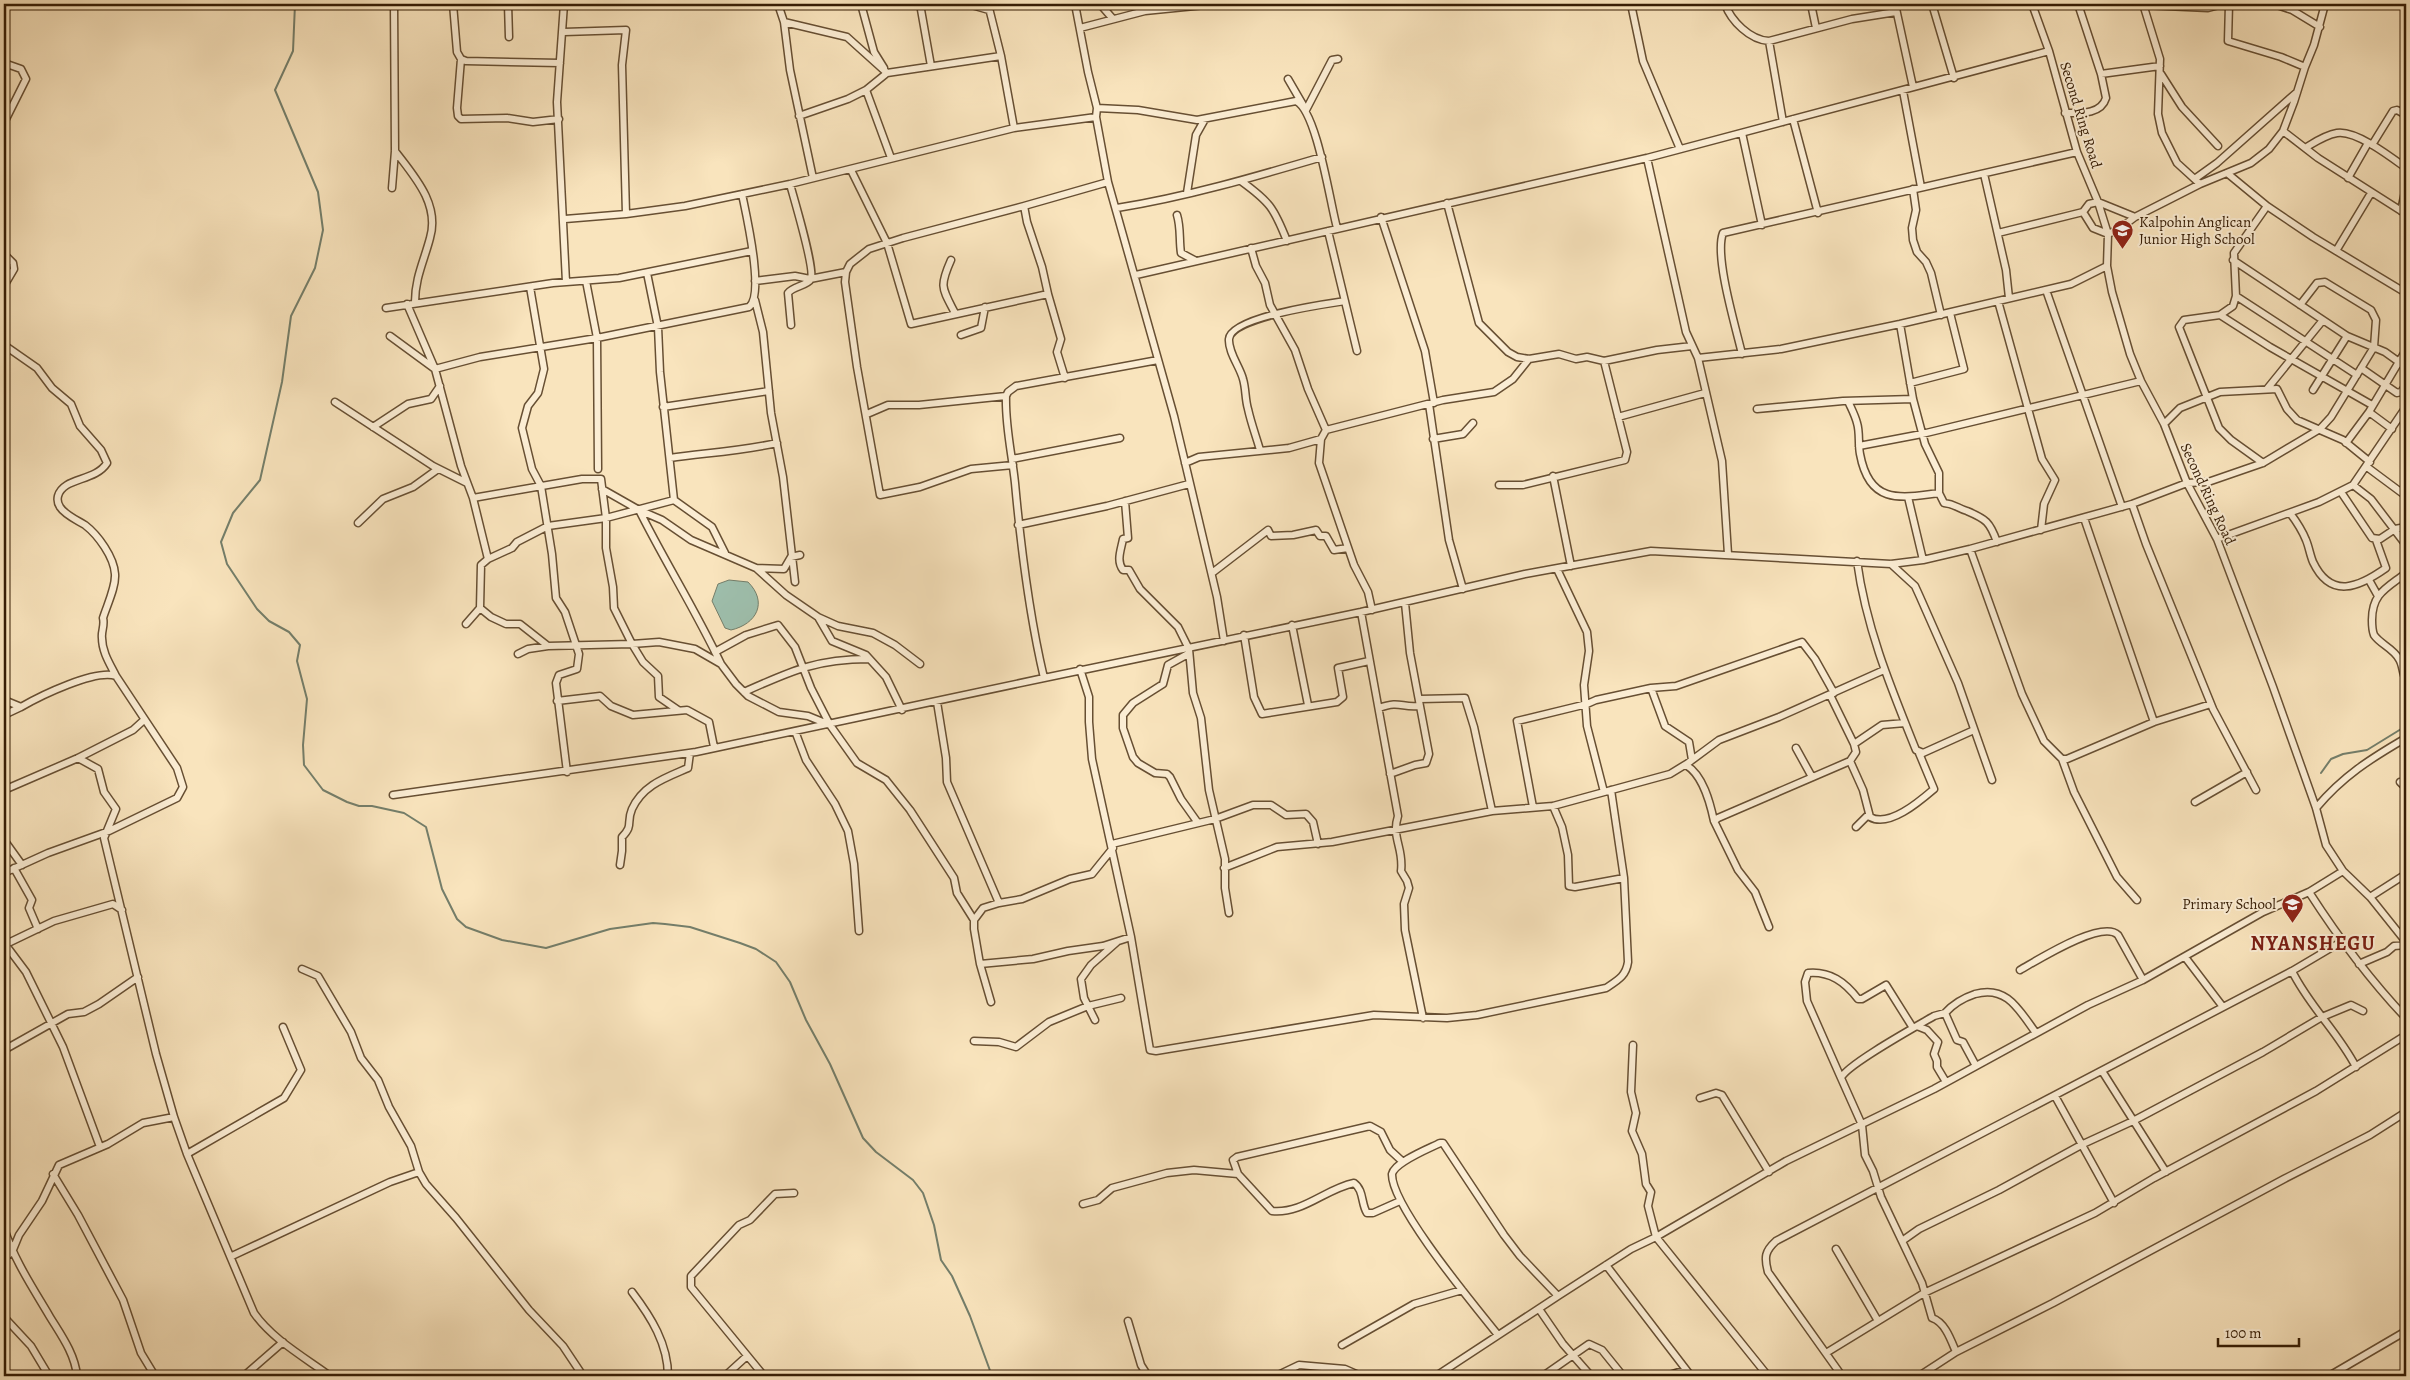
<svg xmlns="http://www.w3.org/2000/svg" width="2410" height="1380" font-family="Alegreya,serif">
<style>
.water{fill:#9ebfad;stroke:#747e6a}
.lines{fill:none;stroke-linecap:round;stroke-linejoin:round}
.stream{stroke:#747e6a;stroke-width:2}
.minor-casing{stroke:#674f33;stroke-width:9}
.minor{stroke:#fbedd4;stroke-width:6}
.labels{text-anchor:middle;dominant-baseline:central;stroke-width:4;stroke-linejoin:round;paint-order:stroke}
.street-label{font-size:15px;fill:#361d05;stroke:#fbedd4}
.poi-label{font-size:15px;fill:#361d05;stroke:#fbedd4;text-anchor:start}
.district-label{font-size:20px;font-weight:bold;letter-spacing:1px;fill:#7a1f14;stroke:#fbedd4}
</style>
<rect width="100%" height="100%" fill="#f9e4bd"/>
<filter id="stains"><feTurbulence type="fractalNoise" baseFrequency=".004" numOctaves="4"/><feColorMatrix values="0 0 0 0 .2 0 0 0 0 .09 0 0 0 0 .02 0 0 0 .5 -.17"/></filter>
<radialGradient id="worn" r=".72"><stop offset=".6" stop-color="#630" stop-opacity="0"/><stop offset="1" stop-color="#630" stop-opacity=".3"/></radialGradient>
<!-- water -->
<path class="water" d="M 729,580 L 748,582 C 768,602 757,624 731,630 L 725,628 L 712,601 L 718,584 Z"/>
<g class="lines">
<!-- stream -->
<path class="stream" d="M 295,4 L 293,51 L 275,90 L 318,192 L 323,230 L 315,268 L 291,316 L 282,382 L 260,480 L 233,513 L 221,542 L 227,564 L 257,609 L 269,621 L 289,632 L 300,645 L 297,661 L 307,699 L 303,745 L 304,765 L 323,790 L 347,802 L 359,806 L 372,806 L 404,813 L 426,827 L 442,889 L 457,919 L 466,927 L 502,940 L 546,948 L 610,929 L 653,923 L 665,924 L 690,927 L 740,943 L 756,949 L 776,962 L 790,982 L 806,1020 L 830,1064 L 863,1138 L 876,1152 L 913,1180 L 923,1193 L 934,1225 L 941,1260 L 952,1276 L 970,1316 L 992,1376
M 2321,773 L 2331,759 L 2343,754 L 2367,750 L 2406,726"/>
<defs>
<path id="minor" d="M 453,4 L 457,52 L 461,59 L 466,61 L 560,63
M 508,4 L 509,37
M 564,4 L 557,102 L 566,282
M 778,4 L 784,22 L 790,70 L 813,178
M 861,4 L 874,52 L 884,68
M 920,4 L 931,66
M 968,4 L 989,10
M 988,4 L 1001,56
M 1075,4 L 1088,72 L 1097,108 L 1096,117 L 1108,182 L 1174,416 L 1217,597 L 1224,641
M 1100,4 L 1113,19
M 1631,4 L 1643,61 L 1680,149
M 1725,4 C 1731,21 1750,40 1769,41 L 1852,19 L 1896,12
M 1811,4 L 1816,28
M 1895,4 L 1913,87
M 1932,4 L 1954,78
M 2032,4 L 2049,51 L 2077,152 L 2098,202 L 2108,234 L 2107,266 L 2112,292 L 2130,354 L 2141,381 L 2164,424 L 2187,483 L 2217,539 L 2273,687 L 2316,808 L 2326,845 L 2343,871 L 2370,897 L 2406,942
M 2143,4 L 2160,59 L 2158,114 L 2162,133 L 2177,163 L 2200,184
M 2229,4 L 2228,41 L 2281,57 L 2305,67
M 2274,4 L 2292,10 L 2320,27
M 2143,5 L 2208,8 L 2223,4
M 784,22 L 847,37 L 887,73
M 1080,28 L 1145,11 L 1215,4
M 564,32 L 626,30 L 622,65 L 626,214
M 1769,41 L 1783,122
M 461,59 L 457,108 L 458,116 L 461,119 L 507,118 L 533,122 L 559,119
M 4,63 L 21,69 L 26,79 L 4,123
M 2101,74 L 2160,66
M 2161,74 L 2182,107 L 2218,146
M 1288,79 L 1306,110 L 1332,60 L 1338,59
M 866,90 L 891,158
M 1903,91 L 1921,187
M 1097,108 L 1138,110 L 1197,120 L 1296,101 C 1317,111 1330,203 1337,228
M 2065,113 C 2079,113 2101,115 2106,98 L 2101,74 L 2078,4
M 799,116 L 848,99 L 866,90 L 887,73 L 1001,56 L 1014,128
M 1793,119 L 1818,213
M 2283,131 L 2318,158 L 2406,214
M 1742,133 L 1762,225
M 2372,145 L 2393,111 L 2397,110 L 2406,115
M 2305,148 C 2315,142 2325,135 2337,133 C 2356,130 2391,157 2406,168
M 395,151 C 414,176 440,204 430,238 C 424,261 415,278 415,302
M 1647,158 L 1686,332 L 1698,358
M 851,170 L 887,243 L 911,324 L 1048,294 L 1042,267 L 1027,222 L 1024,206 L 1108,182
M 2227,173 L 2267,206 L 2313,237 L 2406,293
M 1984,174 L 2006,270 L 2009,298
M 2196,178 L 2217,163 L 2296,93
M 2348,178 L 2368,143
M 1241,181 C 1270,202 1274,208 1287,241
M 790,184 C 794,199 815,268 811,279 C 807,286 793,286 788,293 L 791,325
M 392,188 L 395,151 L 394,4
M 1913,189 L 1916,210 L 1912,228 L 1913,240 L 1917,252 L 1926,262 L 1931,273 L 1941,315
M 1187,193 L 1196,135 L 1205,119
M 1447,203 L 1479,323 L 1508,352 L 1517,357 L 1529,359 L 1559,354 L 1576,359 L 1587,357 L 1604,361 L 1657,350 L 1692,346
M 1117,208 C 1186,197 1254,177 1322,157
M 2401,211 L 2406,187
M 2083,212 L 2093,228 L 2108,234 L 2119,229 L 2135,217 L 2200,184 L 2251,163 L 2269,149 L 2283,131 L 2294,102 L 2305,67 L 2314,45 L 2325,4
M 1177,215 C 1181,228 1179,240 1181,253 L 1196,261
M 1381,217 L 1425,351 L 1434,403
M 565,219 L 626,214 L 685,206 L 790,184 L 1014,128 L 1096,117
M 1328,231 L 1357,351
M 1998,233 L 2083,212 L 2089,204 L 2098,202 L 2135,217
M 1251,248 L 1256,266 L 1265,283 L 1270,305 L 1295,350 L 1308,389 L 1326,430
M 2336,251 L 2371,193
M 4,254 L 13,263 L 14,269 L 4,286
M 951,260 C 939,287 942,288 955,313
M 2233,260 L 2347,336 L 2385,352 L 2406,367
M 1136,275 L 1647,158 L 2049,51
M 586,281 L 597,338 L 598,469
M 755,281 L 795,276 L 810,279 L 846,272
M 530,287 L 544,369 L 538,393 L 528,406 L 522,428 L 532,469 L 541,486 L 552,554 L 556,598 L 565,612 L 579,654 L 577,669 L 559,675 L 556,683 L 567,772
M 2046,290 L 2122,507
M 1048,294 L 1061,339 L 1057,352 L 1065,378
M 2236,296 L 2357,375
M 755,300 L 763,332 L 771,413 L 783,477 L 795,582
M 1998,301 L 2042,459 L 2055,480 L 2044,504 L 2041,530
M 407,304 L 435,369 L 461,466 L 473,498 L 488,559 L 481,565 L 480,608 L 466,624
M 386,308 L 553,283 L 619,278 L 752,251
M 2220,315 L 2270,347 L 2372,405
M 1900,324 L 1913,399 L 1925,444 L 1939,473 L 1939,493 L 1944,503 C 1955,504 1957,508 1967,511 C 1986,519 1990,522 1997,542
M 961,335 L 981,328 L 985,307
M 390,336 L 435,369 L 480,357 L 597,338 L 749,307 C 765,294 746,214 742,194
M 4,345 L 37,368 L 52,388 L 71,404 L 80,426 L 101,450 L 107,463 C 95,482 63,477 58,496 C 57,500 58,504 60,507 C 65,515 77,520 85,525 C 98,535 114,557 115,574 C 116,587 107,605 103,618 C 105,626 101,631 102,638 C 102,652 110,664 116,676
M 1742,354 C 1736,328 1714,256 1723,233 L 2077,152
M 1158,360 L 1016,386 L 1008,392 L 1006,396 C 1005,426 1012,454 1015,483 C 1021,549 1029,614 1044,678 L 1361,612 L 1525,574 L 1651,551 L 1891,564 L 1923,560 L 1970,549 L 2132,504 L 2187,483 L 2208,482 L 2263,463 L 2320,429 L 2331,417 L 2374,347 L 2376,320 L 2371,310 L 2325,282 L 2317,283 L 2300,305
M 2361,368 L 2397,393 L 2401,392 L 2406,385
M 1910,383 L 1964,369 L 1950,313
M 2267,389 L 2323,320
M 2313,390 L 2347,336
M 1848,401 C 1851,408 1855,415 1857,423 C 1860,432 1858,444 1860,454 C 1869,503 1897,499 1939,493
M 335,402 L 433,466 L 467,483
M 1429,404 L 1449,540 L 1463,589
M 663,407 L 769,391
M 2406,407 L 2353,485 L 2371,499 L 2406,545
M 1757,409 L 1843,401 L 1913,399
M 2369,412 L 2392,429
M 867,414 L 888,405 L 919,405 L 1006,396
M 1618,417 L 1705,393
M 2164,424 L 2180,408 L 2220,392 L 2277,389 L 2287,409 L 2297,420 L 2343,440 L 2370,462
M 373,427 L 408,404 L 431,399 L 440,386
M 1433,439 L 1463,434 L 1473,423
M 2346,443 L 2369,412 L 2406,350
M 1859,446 L 1922,434 L 2141,381
M 1260,450 C 1256,436 1251,423 1248,409 C 1245,399 1246,389 1243,379 C 1240,367 1228,352 1229,339 C 1231,317 1325,304 1345,301
M 670,458 C 705,453 741,451 777,443
M 1012,459 L 1120,438
M 1185,463 L 1199,457 L 1289,448 L 1321,439
M 2263,463 L 2231,440 L 2219,428 L 2179,327 L 2184,320 L 2220,315 L 2233,306 L 2236,296 L 2234,253 L 2267,206
M 1013,465 L 971,469 L 920,487 L 880,495 L 857,367 L 845,282 L 846,272 L 850,264 L 869,249 L 903,238 L 1024,206
M 2367,467 L 2406,496
M 1553,476 L 1571,566
M 1499,485 L 1523,485 L 1625,460 L 1627,452 L 1604,361
M 602,489 L 639,510
M 2341,492 L 2372,538 L 2380,539 L 2395,529 L 2406,527
M 1908,497 L 1923,560
M 473,498 L 582,479 L 601,479 L 606,518 L 606,548 L 613,587 L 614,608 L 632,644 L 659,642 L 695,649 L 721,664 L 736,684 L 748,696 L 779,712 L 808,716 L 830,725
M 674,500 L 712,527 L 725,553
M 1125,501 L 1128,538 L 1123,539 C 1121,550 1116,561 1123,570 L 1129,570 L 1140,589 L 1178,627 L 1189,649 L 1193,693 L 1201,718 L 1209,790 L 1225,859 L 1225,888 L 1229,913
M 2132,504 L 2146,544 L 2213,709 L 2256,790
M 2290,513 C 2296,521 2302,530 2306,540 C 2309,547 2310,555 2313,562 C 2331,600 2359,587 2386,568 L 2376,540
M 2084,518 L 2154,722
M 358,523 L 383,499 L 413,487 L 438,469
M 1018,525 L 1107,506 L 1189,484
M 2217,539 L 2319,502 L 2353,485
M 1970,549 L 2022,694 L 2044,741 L 2062,759 L 2067,759 L 2154,722 L 2211,704
M 1728,554 L 1722,461 L 1698,358 L 1781,349 L 1900,324 L 2071,284 L 2107,266
M 488,559 L 512,548 L 517,542 L 548,526 L 606,518 L 674,500 L 660,372 L 658,327 L 647,273
M 1857,561 C 1866,628 1891,688 1916,750 L 1923,753 L 1974,730
M 1891,564 L 1915,586 L 1920,597 L 1958,683 L 1992,780
M 756,568 L 786,595 L 818,617 L 832,641 L 866,655 L 886,677 L 902,710
M 1557,569 L 1587,632 L 1589,651 L 1584,685 L 1587,726 L 1604,792
M 1212,573 L 1268,530 L 1271,536 L 1293,535 L 1316,530 L 1320,536 L 1326,536 L 1334,550 L 1348,548
M 2406,573 C 2387,588 2372,593 2372,620 C 2372,624 2372,630 2374,635 C 2380,644 2393,648 2399,659 C 2403,665 2402,673 2406,680
M 2369,580 L 2378,596
M 480,608 L 491,617 L 506,624 L 520,624 L 548,646 L 632,644 L 643,662 L 658,676 L 659,697 L 678,710
M 1372,610 L 1368,592 L 1354,565 L 1319,463 L 1321,439 L 1326,430 L 1443,400 L 1494,392 L 1513,379 L 1529,359
M 1361,612 L 1398,816 C 1391,838 1404,848 1401,871 L 1407,881 L 1409,888 L 1404,904 L 1405,930 L 1423,1018
M 818,617 L 838,626 L 873,633 L 895,645 L 920,664
M 1292,625 L 1308,705
M 1244,635 L 1254,697 L 1262,714 L 1337,702 L 1343,697 L 1338,668 L 1369,661
M 715,652 L 746,635 L 778,625 L 795,647 L 811,688 L 830,725 L 857,763 L 886,780 L 910,810 L 954,878 L 957,893 L 974,920
M 518,654 L 528,649 L 548,646
M 1188,654 L 1168,665 L 1163,684 L 1133,703 L 1123,715 L 1123,728 L 1133,757 L 1138,763 L 1155,773 L 1167,774 L 1170,777 L 1181,799 L 1198,823
M 721,664 C 696,611 665,562 639,510 L 662,520 L 691,540 L 756,568 L 784,569 L 791,557 L 800,555
M 1080,669 L 1089,697 L 1089,722 L 1092,759 L 1131,937 L 1150,1050 L 1156,1051 L 1374,1015 L 1447,1018 L 1477,1015 L 1606,988 C 1618,980 1626,976 1628,962 L 1624,878 L 1611,790
M 1651,688 L 1665,726 L 1689,742 L 1692,760
M 744,692 C 791,671 816,659 869,659
M 1420,699 L 1465,698 L 1474,727 L 1492,811
M 4,700 L 21,707 C 40,696 95,669 116,676 L 177,768 L 183,787 L 177,798 L 109,831 L 48,853 L 4,873
M 557,701 L 600,696 L 611,706 L 633,715 L 687,710 L 709,722 L 714,747
M 937,702 L 946,758 L 947,782 L 999,903
M 1379,708 C 1400,700 1401,708 1419,706
M 4,715 L 21,707
M 795,731 L 806,760 L 835,804 L 848,831 L 854,864 L 859,931
M 1854,744 L 1882,725 L 1905,723
M 1796,748 L 1812,777
M 78,758 L 98,769 L 104,792 L 116,809 L 104,838 L 156,1054 L 174,1117 L 187,1154 L 254,1313 C 272,1339 304,1357 330,1376
M 2062,759 L 2074,792 L 2117,877 L 2137,900
M 1850,761 L 1863,790 L 1870,817 C 1889,828 1920,801 1934,789 L 1919,753
M 1686,765 C 1703,775 1710,802 1714,821 L 1718,818 L 1850,761 L 1856,752 L 1854,744 L 1830,695
M 1390,774 L 1415,765 L 1426,763 L 1429,754 L 1410,653 L 1405,603
M 2400,782 L 2406,788
M 4,790 L 78,758 L 133,730 L 144,720
M 393,795 L 696,752 L 1044,678
M 2195,802 L 2247,772
M 1553,806 L 1562,827 L 1568,855 L 1569,886 L 1575,887 L 1624,878
M 1533,807 L 1517,721 L 1587,704 L 1596,700 L 1651,688 L 1676,686 L 1802,642 L 1815,659 L 1834,693
M 2316,808 C 2343,776 2370,759 2406,738
M 1714,821 L 1738,870 L 1755,892 L 1769,927
M 1856,827 L 1869,814
M 4,840 L 22,865
M 1112,844 L 1215,819 L 1253,805 L 1271,805 L 1286,815 L 1306,814 L 1313,822 L 1318,844
M 620,865 L 622,851 L 622,837 C 634,825 626,823 632,809 C 643,785 665,778 688,768 L 690,753
M 14,868 L 32,900 L 29,908 L 38,929
M 1224,868 L 1277,847 L 1332,842 L 1492,811 L 1553,806 L 1670,774 L 1688,763 L 1719,740 L 1779,717 L 1884,670
M 2309,892 C 2338,937 2369,979 2406,1018
M 2370,897 L 2406,874
M 5,944 L 26,972 L 63,1047 L 100,1147
M 4,945 L 54,921 L 113,904 L 122,910
M 2185,957 L 2223,1007
M 980,964 L 1033,959 L 1068,951 L 1103,946 L 1131,937
M 2359,964 L 2387,952 L 2394,946 L 2406,945
M 302,969 L 318,976 L 351,1032 L 361,1058 L 378,1080 L 389,1107 L 411,1146 L 419,1172 L 426,1184 L 456,1218 L 529,1310 L 563,1346 L 583,1376
M 2020,970 C 2038,960 2102,919 2118,935 L 2143,980
M 2292,971 C 2309,1006 2338,1032 2356,1067
M 991,1002 L 980,964 L 974,929 L 974,920 L 983,908 L 999,903 L 1022,899 L 1070,879 L 1092,874 L 1113,848
M 1945,1013 L 1934,1016 C 1917,1026 1846,1065 1841,1078 L 1862,1125 L 1865,1155 L 1873,1171 L 1881,1197 L 1922,1283 L 1932,1318 C 1945,1322 1951,1340 1956,1352
M 1095,1020 L 1084,998 L 1081,979 L 1091,965 L 1117,942
M 1917,1026 L 1927,1030 L 1938,1042 L 1934,1054 L 1937,1061 L 1937,1067 L 1946,1082
M 974,1041 L 999,1042 L 1016,1047 L 1049,1022 L 1088,1006 L 1121,998
M 1633,1045 L 1631,1092 L 1636,1113 L 1632,1131 L 1642,1154 L 1646,1184 L 1651,1192 L 1648,1206 L 1656,1237 L 1768,1376
M 4,1050 L 68,1014 L 84,1012 L 99,1004 L 138,977
M 1976,1066 L 1963,1042 L 1957,1040 L 1945,1013 C 1954,1003 1963,998 1975,994 C 2007,985 2019,1010 2036,1033
M 2102,1071 L 2166,1172
M 1841,1078 L 1807,1001 L 1805,982 L 1808,973 C 1830,971 1845,982 1858,999 L 1862,999 L 1886,985 L 1913,1028
M 2055,1096 L 2114,1203
M 1700,1098 L 1716,1093 L 1722,1095 L 1769,1172
M 187,1154 L 284,1098 L 301,1070 L 283,1027
M 53,1174 L 78,1215 L 123,1300 L 141,1353 L 155,1376
M 1400,1201 L 1373,1213 L 1367,1213 C 1361,1204 1364,1190 1354,1183 C 1325,1189 1303,1214 1272,1211 L 1238,1174 L 1233,1160 L 1237,1157 L 1370,1126 L 1381,1132 L 1390,1150 L 1403,1162
M 1083,1204 L 1098,1200 L 1112,1188 L 1167,1173 L 1194,1170 L 1238,1174
M 4,1228 C 14,1260 33,1288 50,1317 C 61,1335 75,1354 77,1376
M 1902,1241 L 1919,1229 L 1999,1190 L 2083,1144 L 2133,1121 L 2263,1052 L 2322,1017 L 2351,1005 L 2363,1011
M 1836,1249 L 1878,1321
M 232,1256 L 390,1182 L 419,1172
M 4,1258 L 12,1252 L 19,1235 L 42,1201 L 59,1165 L 108,1144 L 143,1123 L 174,1117
M 1606,1265 L 1691,1376
M 632,1292 C 651,1317 668,1344 668,1376
M 1539,1309 L 1563,1344 L 1591,1376
M 4,1317 L 31,1346 L 49,1376
M 1128,1321 L 1141,1365 L 1148,1376
M 1498,1335 C 1475,1306 1391,1206 1392,1174 C 1395,1162 1428,1149 1440,1143 L 1443,1143 L 1504,1235 L 1520,1256 L 1558,1296 L 1631,1249 L 1656,1237 L 1786,1161 L 1934,1089 L 2088,1005 L 2143,980 L 2263,912 L 2309,892 L 2343,871
M 1342,1345 L 1414,1304 L 1462,1290
M 1826,1353 L 1924,1293 L 2095,1213 L 2154,1178 L 2316,1091 L 2406,1035
M 244,1376 L 283,1342
M 725,1376 L 747,1356
M 764,1376 L 691,1287 L 691,1276 L 739,1225 L 750,1220 L 775,1194 L 794,1193
M 1276,1376 L 1299,1365 L 1345,1369 L 1361,1376
M 1436,1376 L 1558,1296
M 1543,1376 L 1589,1344 L 1602,1350 L 1623,1376
M 1666,1376 L 1685,1370
M 1842,1376 L 1768,1272 C 1764,1257 1765,1251 1776,1241 L 2292,971 L 2341,942
M 1919,1376 L 1956,1352 L 2053,1303 L 2284,1179 L 2370,1135 L 2406,1112
M 2329,1376 L 2406,1331"/>
</defs>
<!-- minor casing -->
<use href="#minor" class="minor-casing"/>
<!-- minor -->
<use href="#minor" class="minor"/>
</g>
<!-- icons -->
<defs>
<symbol id="school-pin" viewBox="-11 -11 22 30"><path d="M0 17L-7.5 6A9.5 9.5 0 1 1 7.5 6Z" fill="#8f2418" stroke="#fbedd4"/><path d="M0-5L7-2L0 1L-7-2ZM-4 1L0 2.5L4 1V4Q0 6-4 4Z" fill="#fff"/></symbol>
</defs>
<g fill-rule="evenodd">
<use href="#school-pin" x="2110" y="218" width="25" height="34"/>
<use href="#school-pin" x="2280" y="892" width="25" height="34"/>
</g>
<g class="labels">
<!-- street labels -->
<g class="street-label">
<text transform="translate(2081 115) rotate(73)">Second Ring Road</text>
<text transform="translate(2208 494) rotate(65)">Second Ring Road</text>
</g>
<!-- poi labels -->
<g class="poi-label">
<text x="2139" y="222">Kalpohin Anglican<tspan x="2139" dy="17">Junior High School</tspan></text>
<text x="2276" y="904" text-anchor="end">Primary School</text>
</g>
<!-- district labels -->
<g class="district-label">
<text x="2313" y="943">NYANSHEGU</text>
</g>
</g>
<!-- margin -->
<rect width="2410" height="1380" fill="none" stroke="#f9e4bd" stroke-width="20"/>
<rect x="5" y="5" width="2400" height="1370" fill="none" stroke="#361d05" stroke-width="2.5"/>
<rect x="10" y="10" width="2390" height="1360" fill="none" stroke="#361d05"/>
<!-- scale -->
<path d="M2218 1338v8h81v-8" fill="none" stroke="#361d05" stroke-width="2.5"/>
<text x="2225" y="1338" font-size="15" fill="#361d05" stroke="#fbedd4" stroke-width="4" paint-order="stroke">100 m</text>
<rect width="100%" height="100%" filter="url(#stains)"/>
<rect width="100%" height="100%" fill="url(#worn)"/>
</svg>
